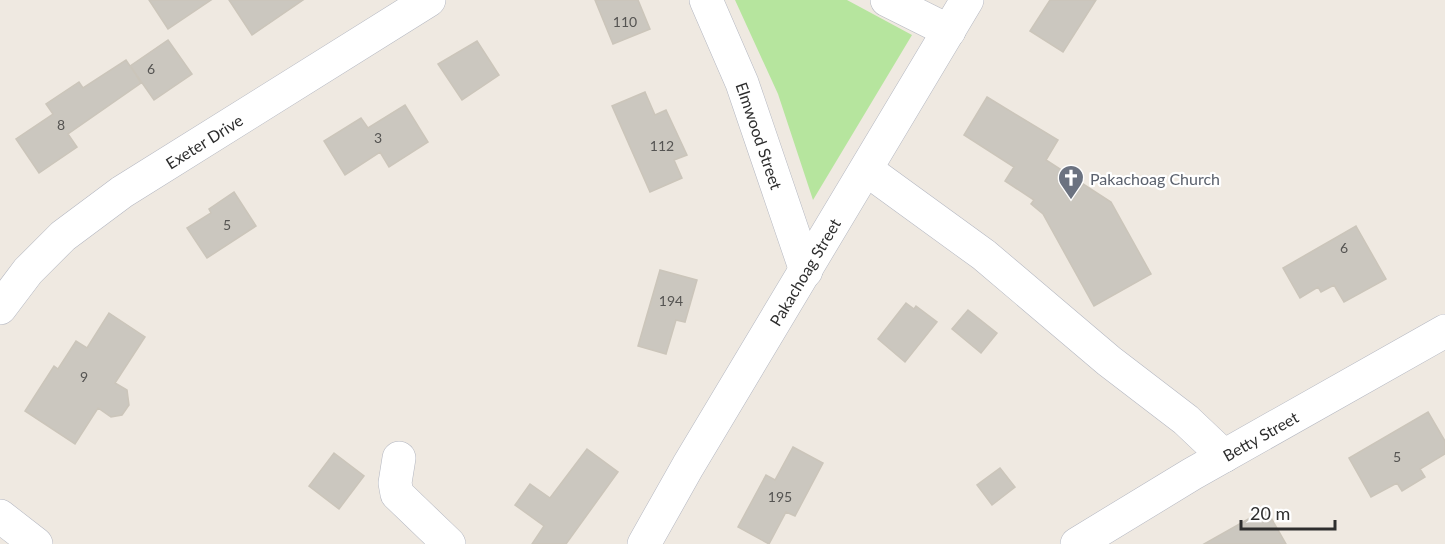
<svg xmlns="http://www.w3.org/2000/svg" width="1445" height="544" font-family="Lato,sans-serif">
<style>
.green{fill:#b6e59e}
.building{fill:#cbc7bf;stroke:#cbc5ba;stroke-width:1.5}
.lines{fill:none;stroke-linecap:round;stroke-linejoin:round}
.minor-casing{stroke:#b4b7c1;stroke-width:34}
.minor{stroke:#fff;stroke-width:33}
.labels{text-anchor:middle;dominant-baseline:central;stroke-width:4.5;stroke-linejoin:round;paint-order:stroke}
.number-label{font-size:14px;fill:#555452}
.street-label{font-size:16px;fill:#2e2e2e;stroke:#fff}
.worship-label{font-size:16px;fill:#5b616d;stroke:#fff;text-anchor:start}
</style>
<rect width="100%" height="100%" fill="#efe9e1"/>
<!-- green -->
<path class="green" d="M 735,0 L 847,0 L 912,35 L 813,200 L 778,94 Z"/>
<!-- building -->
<path class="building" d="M 149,0 L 211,0 L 168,29 Z
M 229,0 L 303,0 L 252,35 Z
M 595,0 L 638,0 L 650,29 L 613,44 Z
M 1050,0 L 1096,0 L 1063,52 L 1030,31 Z
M 168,40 L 192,74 L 154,100 L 131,67 L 141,83 L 68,134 L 77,147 L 39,173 L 16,139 L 53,114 L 46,104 L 79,82 L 83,88 L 126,60 L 130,66 Z
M 477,41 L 499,75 L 462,100 L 438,64 Z
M 645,92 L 655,115 L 666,110 L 687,155 L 674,160 L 682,178 L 650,192 L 612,106 Z
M 987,97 L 1058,140 L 1046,160 L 1111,202 L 1151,274 L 1094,306 L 1043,214 L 1031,204 L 1034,200 L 1005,181 L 1014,167 L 964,135 Z
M 405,105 L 428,142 L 389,167 L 380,152 L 345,175 L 324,141 L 361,118 L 368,128 Z
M 234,192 L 256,226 L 207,258 L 187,228 L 211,213 L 209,209 Z
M 1356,226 L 1386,279 L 1344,302 L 1334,285 L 1321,292 L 1318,287 L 1300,298 L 1283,268 Z
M 660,270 L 697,280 L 685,322 L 676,320 L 666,354 L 638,346 Z
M 906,303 L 914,309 L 916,306 L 937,322 L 905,362 L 878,339 Z
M 968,310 L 997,333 L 981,353 L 952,329 Z
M 109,313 L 145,337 L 115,383 L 127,390 L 129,405 L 122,415 L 111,417 L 98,408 L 75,444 L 25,411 L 54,366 L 58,369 L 76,341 L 87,348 Z
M 1428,412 L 1445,441 L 1445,454 L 1420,469 L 1425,477 L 1402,491 L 1397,483 L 1371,497 L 1349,458 Z
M 793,447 L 823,463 L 795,516 L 786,512 L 769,544 L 738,527 L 766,475 L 775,480 Z
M 587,449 L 618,472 L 566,544 L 532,544 L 544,526 L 515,505 L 530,484 L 550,498 Z
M 334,453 L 364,476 L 339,509 L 309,486 Z
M 1000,468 L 1015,487 L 992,505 L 977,485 Z
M 1266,509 L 1286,544 L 1204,544 Z"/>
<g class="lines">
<defs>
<g id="minor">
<path id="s1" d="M 706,0 L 742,83 L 806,271"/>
<path d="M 887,0 L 949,31"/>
<path d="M 867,170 L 984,255 L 1109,361 L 1186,420 L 1224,456"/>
<path id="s2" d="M 0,308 L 28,271 L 63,236 L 122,192 L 429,0"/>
<path d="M 399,458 L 395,483 L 397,494 L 449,544"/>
<path d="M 0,516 L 36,544"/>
<path id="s3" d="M 644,544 L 688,466 L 967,0"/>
<path id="s4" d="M 1077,544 L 1192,474 L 1445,331"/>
</g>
</defs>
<!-- minor casing -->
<use href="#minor" class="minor-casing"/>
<!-- minor -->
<use href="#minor" class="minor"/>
</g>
<!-- icons -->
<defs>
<symbol id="church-pin" viewBox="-11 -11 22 30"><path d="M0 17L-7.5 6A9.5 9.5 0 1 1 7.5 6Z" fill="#6b7280" stroke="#fff"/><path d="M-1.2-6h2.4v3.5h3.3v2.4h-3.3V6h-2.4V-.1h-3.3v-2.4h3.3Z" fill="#fff"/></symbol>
</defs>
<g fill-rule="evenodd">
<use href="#church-pin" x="1056" y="163" width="30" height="40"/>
</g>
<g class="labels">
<!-- number labels -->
<g class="number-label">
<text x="625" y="21">110</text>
<text x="151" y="68">6</text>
<text x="61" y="124">8</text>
<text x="378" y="137">3</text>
<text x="662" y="145">112</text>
<text x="227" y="224">5</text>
<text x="1344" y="247">6</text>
<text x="671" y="300">194</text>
<text x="84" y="376">9</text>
<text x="1397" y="456">5</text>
<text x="780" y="496">195</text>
</g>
<!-- street labels -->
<g class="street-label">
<text stroke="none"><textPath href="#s1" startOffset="146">Elmwood Street</textPath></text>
<text stroke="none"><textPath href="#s2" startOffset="266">Exeter Drive</textPath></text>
<text stroke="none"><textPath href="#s3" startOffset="316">Pakachoag Street</textPath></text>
<text stroke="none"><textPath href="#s4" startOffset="213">Betty Street</textPath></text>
</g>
<!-- worship labels -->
<g class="worship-label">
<text x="1090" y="178">Pakachoag Church</text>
</g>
</g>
<!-- scale -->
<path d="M1241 520v9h94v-9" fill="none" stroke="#2e2e2e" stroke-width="3"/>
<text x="1250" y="520" font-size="18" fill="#2e2e2e" stroke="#ffffff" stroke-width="4.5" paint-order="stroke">20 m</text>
</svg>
